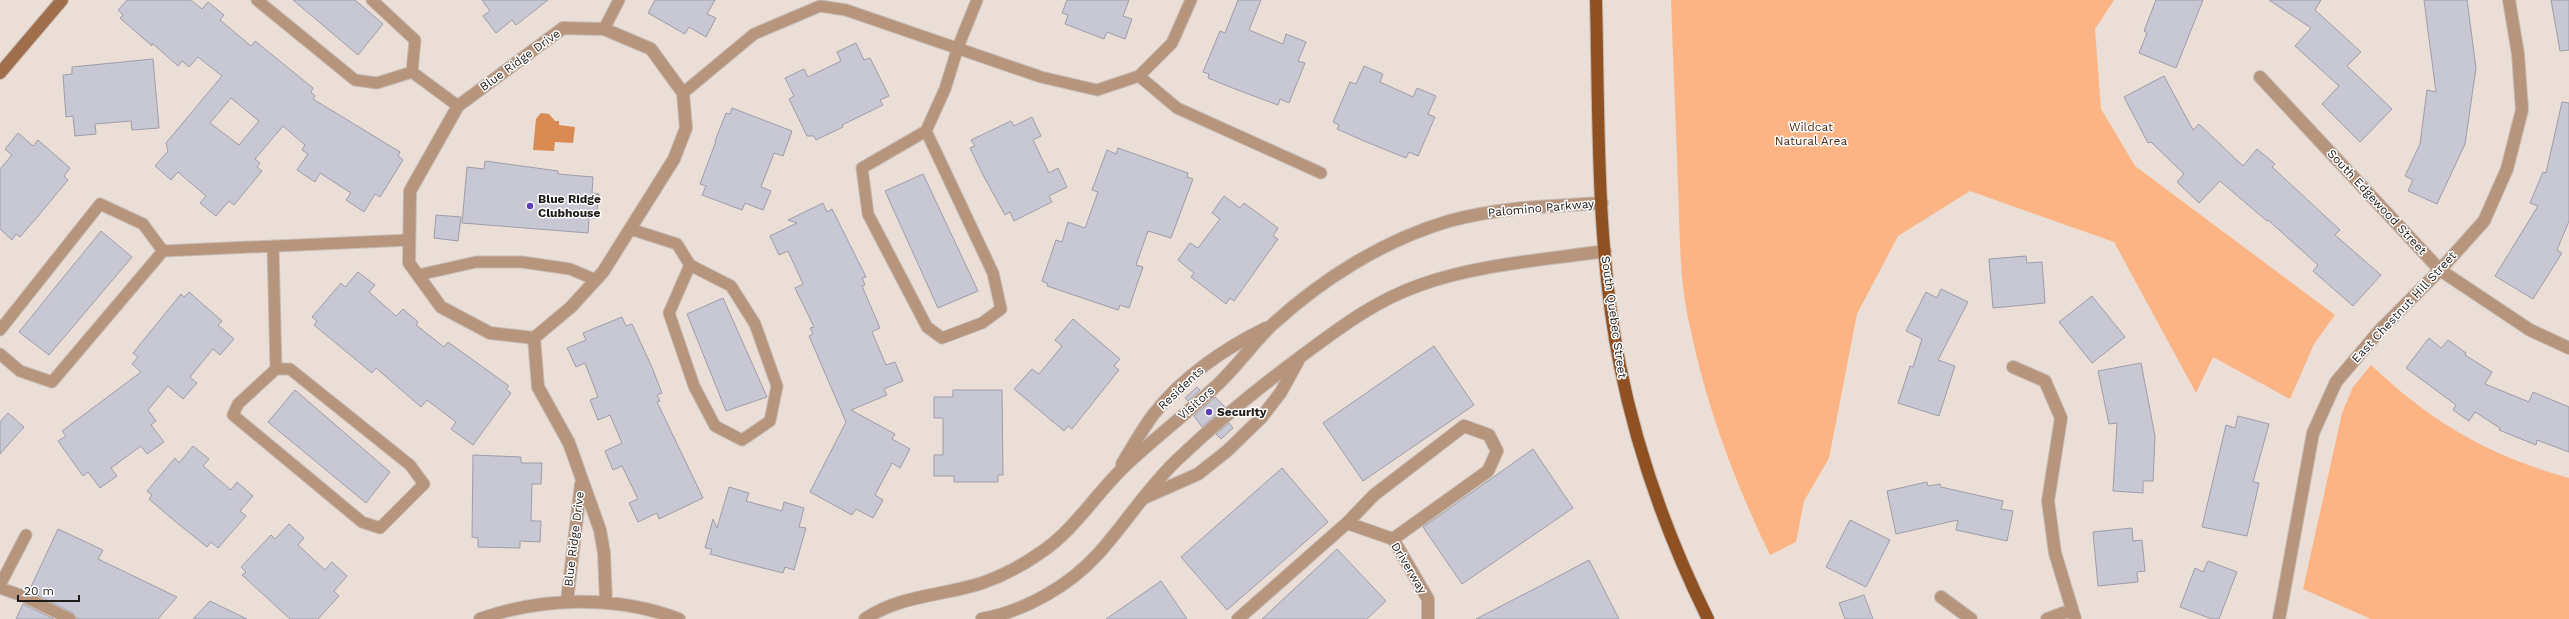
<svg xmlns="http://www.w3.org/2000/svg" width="2569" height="619" font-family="'Work Sans',sans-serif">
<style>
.green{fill:#fcb484}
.water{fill:#da8b53}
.building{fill:#c8c7d4;stroke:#9d9da9;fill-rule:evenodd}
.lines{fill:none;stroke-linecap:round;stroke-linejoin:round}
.lane-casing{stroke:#c5bbb4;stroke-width:13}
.street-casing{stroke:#c5bbb4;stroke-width:14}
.secondary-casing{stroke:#c5bbb4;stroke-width:14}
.primary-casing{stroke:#c5bbb4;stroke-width:14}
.lane{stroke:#b7947c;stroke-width:11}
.street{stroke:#b7947c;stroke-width:12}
.secondary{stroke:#a16e4b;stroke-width:12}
.primary{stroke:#8f5122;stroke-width:12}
.poi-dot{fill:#5c40b9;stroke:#fff;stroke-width:1.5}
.labels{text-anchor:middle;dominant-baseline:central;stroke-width:3;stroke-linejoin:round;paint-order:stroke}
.street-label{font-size:12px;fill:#1f1b18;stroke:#fff}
.park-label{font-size:12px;fill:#4d2d15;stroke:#fff}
.poi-label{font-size:12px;font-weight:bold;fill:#1f1b18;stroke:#fff;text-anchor:start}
</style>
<rect width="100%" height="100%" fill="#eaded6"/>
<!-- green -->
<path class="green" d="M 1671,0 L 2114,0 L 2095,29 L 2101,109 L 2135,166 L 2335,315 L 2314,344 L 2290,399 L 2213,357 L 2196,393 L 2114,242 L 1970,191 L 1898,236 L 1857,314 L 1829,458 L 1804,501 L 1796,542 L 1770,555 C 1734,481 1705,403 1689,322 C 1679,278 1680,232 1678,187 C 1676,125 1673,62 1671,0 Z
M 2371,365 C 2431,422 2489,456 2569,478 L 2569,619 L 2371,619 L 2303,589 L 2342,413 L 2353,387 Z"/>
<!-- water -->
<path class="water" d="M 541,113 L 549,114 L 555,121 L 559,121 L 559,125 L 575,127 L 573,143 L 555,142 L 554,151 L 533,150 L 536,119 Z"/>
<!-- building -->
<path class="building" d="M 127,0 L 191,0 L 202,9 L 208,2 L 224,15 L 220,20 L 251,46 L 255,41 L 313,88 L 311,92 L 315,96 L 313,99 L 400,152 L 398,156 L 403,160 L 380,197 L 375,194 L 364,212 L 346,200 L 351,193 L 320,173 L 315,182 L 297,170 L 308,154 L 302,150 L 305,145 L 283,126 L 255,159 L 260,163 L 257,167 L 262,171 L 234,205 L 229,201 L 216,216 L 200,203 L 206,196 L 178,172 L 171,180 L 155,166 L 168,151 L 166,143 L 222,76 L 198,57 L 189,67 L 182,61 L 178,66 L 152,43 L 152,46 L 120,18 L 123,15 L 118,10 ZM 231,98 L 259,121 L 239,145 L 210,123 Z
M 293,0 L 355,0 L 383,24 L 358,55 Z
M 482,0 L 548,0 L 516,25 L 512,20 L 496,33 L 483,16 L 490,11 Z
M 655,0 L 715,0 L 707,14 L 716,18 L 706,37 L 689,27 L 685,34 L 648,13 Z
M 1067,0 L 1129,0 L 1123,16 L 1132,19 L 1125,39 L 1107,32 L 1104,39 L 1065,24 L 1068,15 L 1062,13 Z
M 1238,0 L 1261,0 L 1249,30 L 1283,44 L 1286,34 L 1306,42 L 1298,61 L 1305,63 L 1289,103 L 1280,99 L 1278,105 L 1235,89 L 1208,78 L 1209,74 L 1203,72 L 1220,31 L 1225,33 Z
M 2156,0 L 2203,0 L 2176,68 L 2139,53 L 2147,33 L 2144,31 Z
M 2269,0 L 2321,0 L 2315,10 L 2361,52 L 2347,66 L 2392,109 L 2360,142 L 2322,104 L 2339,86 L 2295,46 L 2311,28 Z
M 2424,0 L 2467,0 L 2476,68 L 2465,144 L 2437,204 L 2408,191 L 2413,180 L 2405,176 L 2420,144 L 2427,90 L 2436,92 Z
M 2551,0 L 2569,0 L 2569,50 L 2560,51 Z
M 856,43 L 864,60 L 870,58 L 889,96 L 880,100 L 883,105 L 842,125 L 843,127 L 816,140 L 814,136 L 807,136 L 789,99 L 794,96 L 785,78 L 804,69 L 808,77 L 841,61 L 837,52 Z
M 153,59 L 159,128 L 132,130 L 131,121 L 95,124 L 96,134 L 75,136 L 73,116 L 66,117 L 63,75 L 72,74 L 72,67 Z
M 1364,66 L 1383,74 L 1380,82 L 1413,97 L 1417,88 L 1436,96 L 1428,114 L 1435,117 L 1418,156 L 1409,152 L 1406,158 L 1364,141 L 1337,129 L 1339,125 L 1333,122 L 1350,82 L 1356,84 Z
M 2164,76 L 2193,130 L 2199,124 L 2243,166 L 2257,149 L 2275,164 L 2272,167 L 2340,230 L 2335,235 L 2381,275 L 2353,306 L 2313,271 L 2318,265 L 2268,220 L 2267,221 L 2220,181 L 2199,203 L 2177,182 L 2184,174 L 2151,142 L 2148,143 L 2124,97 Z
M 2562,102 L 2569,103 L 2569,221 L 2557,250 L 2562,253 L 2533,299 L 2495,276 L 2538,206 L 2530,203 L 2543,172 L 2546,173 Z
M 732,108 L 792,131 L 783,156 L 774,153 L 761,187 L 771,191 L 763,210 L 745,203 L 742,210 L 702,195 L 706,186 L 700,184 L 716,141 L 715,141 L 726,113 L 730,114 Z
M 1032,117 L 1041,136 L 1033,140 L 1049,173 L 1058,168 L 1067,187 L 1049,196 L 1052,202 L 1014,221 L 1010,212 L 1005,215 L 983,175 L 970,148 L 975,146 L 971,140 L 1011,121 L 1014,126 Z
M 18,133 L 33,146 L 38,140 L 70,168 L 64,176 L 68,180 L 39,215 L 20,237 L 16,234 L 12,240 L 0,229 L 0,169 L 12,155 L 5,149 Z
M 1118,148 L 1188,173 L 1187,177 L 1193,179 L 1171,238 L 1148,231 L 1136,265 L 1143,267 L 1129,308 L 1120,305 L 1118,310 L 1047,286 L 1048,284 L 1042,281 L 1056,240 L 1062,242 L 1068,222 L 1085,228 L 1098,192 L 1092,190 L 1107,150 L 1116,154 Z
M 485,161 L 558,171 L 558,174 L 593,177 L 592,193 L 599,194 L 596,218 L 589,218 L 588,233 L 462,223 L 467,167 L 484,169 Z
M 923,174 L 978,291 L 938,308 L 885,191 Z
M 1224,196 L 1240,208 L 1244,203 L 1278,228 L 1273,236 L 1278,239 L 1234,301 L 1230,298 L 1226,304 L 1191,277 L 1194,273 L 1178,260 L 1190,243 L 1198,248 L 1220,219 L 1212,213 Z
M 823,203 L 827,212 L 832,209 L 866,277 L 862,278 L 865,285 L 862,286 L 880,328 L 872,332 L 886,365 L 895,362 L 903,381 L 884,389 L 887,395 L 851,410 L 895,434 L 892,439 L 910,449 L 900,468 L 892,463 L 875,495 L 883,500 L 873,518 L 856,509 L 852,515 L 810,492 L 846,422 L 809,336 L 813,334 L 810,328 L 814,327 L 795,288 L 803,284 L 788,251 L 779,255 L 770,236 L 797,223 L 788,220 Z
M 436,215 L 461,217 L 458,241 L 434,238 Z
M 101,231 L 132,257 L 49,355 L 19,332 Z
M 2026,256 L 2027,263 L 2042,262 L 2045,303 L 1993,308 L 1989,259 Z
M 358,272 L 375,285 L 369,292 L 396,316 L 403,309 L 418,322 L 416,325 L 444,347 L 448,342 L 509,386 L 506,389 L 511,393 L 473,445 L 451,429 L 456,422 L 427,400 L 421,407 L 376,368 L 372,373 L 314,325 L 317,321 L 312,317 L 341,283 L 345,287 Z
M 1941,289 L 1968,302 L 1938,360 L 1955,366 L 1939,416 L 1898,403 L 1910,366 L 1913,367 L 1922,339 L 1906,331 L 1926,292 L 1937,298 Z
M 189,292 L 222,321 L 218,325 L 234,339 L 220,355 L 213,349 L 190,377 L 197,383 L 183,399 L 168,386 L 148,410 L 156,421 L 151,425 L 164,442 L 147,454 L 141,446 L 111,468 L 117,476 L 100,488 L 88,472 L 83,476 L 58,441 L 66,436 L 62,431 L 141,372 L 132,364 L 138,357 L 133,353 L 181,294 L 184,297 Z
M 2092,296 L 2125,337 L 2092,363 L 2059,322 Z
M 723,298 L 767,397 L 726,411 L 687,314 Z
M 622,317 L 626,326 L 632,324 L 651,365 L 662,393 L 657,395 L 660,401 L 657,402 L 703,498 L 659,519 L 657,513 L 638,522 L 629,503 L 638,499 L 622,466 L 613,470 L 605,451 L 622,443 L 610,415 L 598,420 L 590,400 L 598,397 L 585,363 L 576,367 L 567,348 L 586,340 L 583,333 Z
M 1073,319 L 1120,359 L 1114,366 L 1119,370 L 1072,429 L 1068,426 L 1064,431 L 1014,389 L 1032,369 L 1039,374 L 1062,346 L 1055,340 Z
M 2429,338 L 2441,348 L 2448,340 L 2466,353 L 2465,355 L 2492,372 L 2485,384 L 2529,402 L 2533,392 L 2569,407 L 2569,452 L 2537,440 L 2536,445 L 2499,430 L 2500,428 L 2475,412 L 2469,421 L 2453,410 L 2456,405 L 2406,368 Z
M 1434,346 L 1474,405 L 1363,481 L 1323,423 Z
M 2141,363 L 2155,436 L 2153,481 L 2143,481 L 2143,493 L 2113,491 L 2117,423 L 2109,424 L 2098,371 Z
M 1197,387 L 1200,390 L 1188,401 L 1185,398 Z
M 295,390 L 390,472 L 366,503 L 268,422 Z
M 953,390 L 1002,390 L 1003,475 L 998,475 L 998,482 L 954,482 L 954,476 L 934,476 L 934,455 L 943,455 L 943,418 L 934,418 L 934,397 L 953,397 Z
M 1215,397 L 1225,407 L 1202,427 L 1194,416 Z
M 8,413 L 24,427 L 0,454 L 0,422 Z
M 2238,416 L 2269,424 L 2253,482 L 2259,483 L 2247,536 L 2202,527 L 2226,425 L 2235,428 Z
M 1229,423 L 1233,428 L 1221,439 L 1216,434 Z
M 193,446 L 209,459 L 203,466 L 231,490 L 237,482 L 253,496 L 240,511 L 246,516 L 218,548 L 211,542 L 207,547 L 171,518 L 149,499 L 152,495 L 147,491 L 175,458 L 179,463 Z
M 1533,449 L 1573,508 L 1462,584 L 1423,527 Z
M 473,455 L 521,457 L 521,463 L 542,463 L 541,484 L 532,484 L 531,521 L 541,521 L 540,542 L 520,541 L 520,548 L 478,547 L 478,538 L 472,537 Z
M 1282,468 L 1328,522 L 1227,610 L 1181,557 Z
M 1927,482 L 1928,486 L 1940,484 L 1941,487 L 2003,501 L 2001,509 L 2013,511 L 2007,541 L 1956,530 L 1958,520 L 1896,534 L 1887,491 Z
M 729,487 L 749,493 L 746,501 L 782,511 L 784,502 L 804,508 L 799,527 L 806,528 L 794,570 L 785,567 L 783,573 L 739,562 L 710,554 L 712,549 L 705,548 L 713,519 L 717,528 Z
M 1850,520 L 1890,540 L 1866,587 L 1826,567 Z
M 289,524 L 304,538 L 298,545 L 325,570 L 332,562 L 347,576 L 334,591 L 339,596 L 318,619 L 290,619 L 242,575 L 246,572 L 241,567 L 271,535 L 275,539 Z
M 2132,528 L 2133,541 L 2142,540 L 2145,571 L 2137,572 L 2138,582 L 2098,586 L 2093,532 Z
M 58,529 L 103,550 L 98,559 L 177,597 L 158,619 L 77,619 L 73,613 L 29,591 Z
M 1337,549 L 1386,601 L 1367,619 L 1262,619 Z
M 1589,560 L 1619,619 L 1476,619 L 1540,586 Z
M 2208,561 L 2237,572 L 2219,619 L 2212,619 L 2180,607 L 2195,568 L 2203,572 Z
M 1161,581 L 1187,619 L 1106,619 Z
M 1864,595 L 1873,619 L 1845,619 L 1839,603 Z
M 210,601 L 247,619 L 193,619 Z
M 23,604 L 54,619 L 16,619 Z"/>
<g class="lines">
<defs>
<path id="lane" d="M 257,0 L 355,80 L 377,83 L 412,72
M 372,0 L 415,40 L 412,72
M 604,29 L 619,0
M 412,72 L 458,106
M 1139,76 L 1177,108 L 1321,173
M 683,93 L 754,34 L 820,6 L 846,10 L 1041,77 L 1097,90 L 1139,76 L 1172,43 L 1191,0
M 926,131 L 993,273 L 1001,309 L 982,323 L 942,338 L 927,327 L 868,214 L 862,168 L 926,131 L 945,89 L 958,47 L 977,0
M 630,229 L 677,244 L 690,265 L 731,286 L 755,324 L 777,386 L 770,421 L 742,440 L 715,426 L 694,386 L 669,313 L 690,265
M 273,246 L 276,369 L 238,404 L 233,415 L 362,522 L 380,528 L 424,484 L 410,465 L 290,369 L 276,369
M 418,275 L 476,262 L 522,262 L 570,269 L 596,280
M 0,330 L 100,204 L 143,224 L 163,251
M 0,354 L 20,371 L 52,382 L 163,251 L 409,240
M 0,585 L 26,535
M 0,588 L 23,596 L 70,619"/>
<path id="street" d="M 2260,77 L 2440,270 L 2530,330 L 2569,348
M 534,338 L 571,307 L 603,272 L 674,159 L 686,128 L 683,93 L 651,49 L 604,29 L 563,28 L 458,106 L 410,191 L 409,263 L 441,307 L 490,333 L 534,338 L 538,387 L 569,443 L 600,530 L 604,553 L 606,602
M 2013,367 L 2045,381 L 2061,418 L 2048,501 L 2055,553 L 2075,619
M 1122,464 C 1132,447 1142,430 1153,415 C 1181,378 1225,348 1266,328
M 1146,497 L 1198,474 L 1227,451 L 1261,418 L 1281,392 L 1298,361
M 1347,523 L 1393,539 L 1428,599 L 1428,619
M 1941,597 L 1971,619
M 567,601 L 581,484
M 480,619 C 543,597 615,595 679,619
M 865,619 C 900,595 942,596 982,583 C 1002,576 1023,565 1040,553 C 1075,530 1096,493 1126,465 C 1155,438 1186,414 1215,387 C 1236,368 1252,344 1272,325 C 1322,279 1384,240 1449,221 C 1499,207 1551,206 1602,203
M 982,619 C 1025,611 1069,586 1098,554 C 1126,523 1148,487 1178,459 C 1216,423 1257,389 1299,358 C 1338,329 1374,301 1420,285 C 1479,264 1544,260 1605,251
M 1238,619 L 1347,523 L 1374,495 L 1464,426 L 1489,435 L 1497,451 L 1488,471 L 1393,539
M 2047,619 L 2071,610
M 2279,619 L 2313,433 L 2336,382 L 2380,330 L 2440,270 L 2484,221 L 2507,169 L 2522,110 L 2518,54 L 2509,0"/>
<path id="secondary" d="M 0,73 L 62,0"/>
<path id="primary" d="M 1596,0 C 1599,122 1596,247 1620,366 C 1638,455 1668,538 1708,619"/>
</defs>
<!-- lane casing -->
<use href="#lane" class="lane-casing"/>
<!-- street casing -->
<use href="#street" class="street-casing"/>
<!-- secondary casing -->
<use href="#secondary" class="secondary-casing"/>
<!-- primary casing -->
<use href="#primary" class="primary-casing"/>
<!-- lane -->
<use href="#lane" class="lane"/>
<!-- street -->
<use href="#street" class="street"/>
<!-- secondary -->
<use href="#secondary" class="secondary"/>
<!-- primary -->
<use href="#primary" class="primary"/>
</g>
<!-- markers -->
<g class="poi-dot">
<circle cx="530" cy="206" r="4"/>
<circle cx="1209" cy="412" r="4"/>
</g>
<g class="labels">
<!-- street labels -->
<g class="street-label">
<text transform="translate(520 60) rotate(-36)">Blue Ridge Drive</text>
<text transform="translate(2377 202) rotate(47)">South Edgewood Street</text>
<text transform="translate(1541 208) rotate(-5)">Palomino Parkway</text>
<text transform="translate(2404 307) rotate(-47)">East Chestnut Hill Street</text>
<text transform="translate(1614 317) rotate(82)">South Quebec Street</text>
<text transform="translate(1181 388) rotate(-43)">Residents</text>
<text transform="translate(1196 403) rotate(-41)">Visitors</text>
<text transform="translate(574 539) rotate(-83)">Blue Ridge Drive</text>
<text transform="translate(1409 568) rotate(59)">Driverway</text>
</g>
<!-- park labels -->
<g class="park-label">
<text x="1811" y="127">Wildcat<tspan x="1811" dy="14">Natural Area</tspan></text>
</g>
<!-- poi labels -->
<g class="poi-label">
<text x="538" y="199">Blue Ridge<tspan x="538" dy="14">Clubhouse</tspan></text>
<text x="1217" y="412">Security</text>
</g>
</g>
<!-- scale -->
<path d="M18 595v6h61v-6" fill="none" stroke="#1f1b18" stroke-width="2"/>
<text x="24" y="595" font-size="12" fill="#1f1b18" stroke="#ffffff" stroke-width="3" paint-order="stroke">20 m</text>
</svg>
